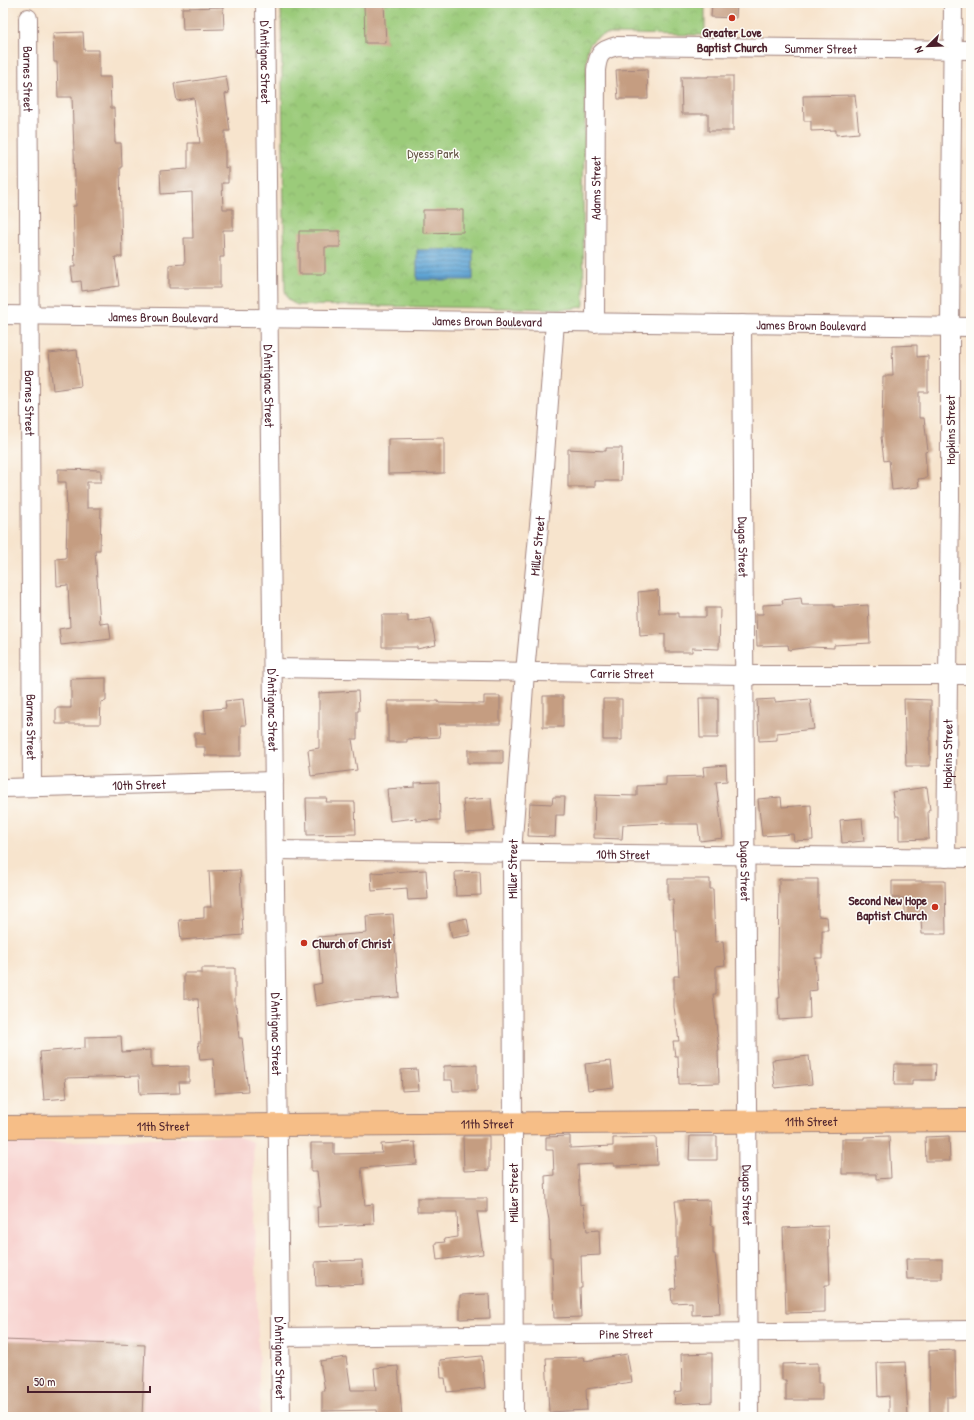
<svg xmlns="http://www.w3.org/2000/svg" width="974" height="1420" font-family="'Patrick Hand',sans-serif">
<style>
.built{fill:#f7d0cd}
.park{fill:url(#park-crowns);stroke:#727552}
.water{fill:url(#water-rules);stroke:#546280}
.building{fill:#c59d81}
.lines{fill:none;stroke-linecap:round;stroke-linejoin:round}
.minor-casing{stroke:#a0827c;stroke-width:20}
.major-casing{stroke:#a0827c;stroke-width:24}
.minor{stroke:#fff;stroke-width:18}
.major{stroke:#f6be87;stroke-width:22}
.poi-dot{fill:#c8321e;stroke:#fdfcf7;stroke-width:1.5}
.labels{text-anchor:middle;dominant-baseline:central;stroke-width:3;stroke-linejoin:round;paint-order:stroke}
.poi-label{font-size:13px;font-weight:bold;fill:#4a1f2b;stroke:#fdfcf7}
.street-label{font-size:13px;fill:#4a1f2b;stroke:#fdfcf7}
.park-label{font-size:13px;fill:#625343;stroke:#fdfcf7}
</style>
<defs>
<pattern id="park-crowns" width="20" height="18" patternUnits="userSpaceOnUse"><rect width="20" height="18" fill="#9bcb7a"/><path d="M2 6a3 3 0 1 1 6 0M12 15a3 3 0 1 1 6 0" fill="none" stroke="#87ae6a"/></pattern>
<pattern id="water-rules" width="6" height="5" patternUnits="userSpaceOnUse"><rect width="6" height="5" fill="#5fa4d4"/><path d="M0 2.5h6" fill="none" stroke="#5085ac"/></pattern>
</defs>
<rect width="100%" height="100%" fill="#fdfcf7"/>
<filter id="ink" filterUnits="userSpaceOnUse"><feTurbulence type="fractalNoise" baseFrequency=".025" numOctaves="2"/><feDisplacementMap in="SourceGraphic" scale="8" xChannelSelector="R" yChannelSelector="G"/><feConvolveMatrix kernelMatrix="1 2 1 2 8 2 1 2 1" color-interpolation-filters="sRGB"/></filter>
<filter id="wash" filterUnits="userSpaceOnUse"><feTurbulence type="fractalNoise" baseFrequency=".012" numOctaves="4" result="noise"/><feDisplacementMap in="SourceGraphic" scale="16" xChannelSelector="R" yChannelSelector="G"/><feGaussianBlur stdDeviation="0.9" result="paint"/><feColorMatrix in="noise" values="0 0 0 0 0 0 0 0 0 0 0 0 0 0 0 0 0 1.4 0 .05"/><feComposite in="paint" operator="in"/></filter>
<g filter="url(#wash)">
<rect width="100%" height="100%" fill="#f7e4cd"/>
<!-- built -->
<path class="built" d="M 233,1135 L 253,1142 L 260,1417 L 3,1417 L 3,1144 Z"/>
<!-- park -->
<path class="park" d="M 281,3 L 705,3 L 705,35 L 607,34 C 596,36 589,42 587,52 L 583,193 L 584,304 L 583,307 L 569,309 L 298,305 C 289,302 287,299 285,290 Z"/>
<!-- water -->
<path class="water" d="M 473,249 L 473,280 L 417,280 L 417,250 Z"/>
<g id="blocks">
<!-- building -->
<path class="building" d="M 364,3 L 384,3 L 386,43 L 365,43 Z
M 712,3 L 737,3 L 736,18 L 711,17 Z
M 223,7 L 224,29 L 183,30 L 182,8 Z
M 83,32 L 84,50 L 99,50 L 99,77 L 110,77 L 111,108 L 114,108 L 115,143 L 121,143 L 122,167 L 120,167 L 122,257 L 115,257 L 119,286 L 82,291 L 81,281 L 73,282 L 71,267 L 75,267 L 73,206 L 76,206 L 72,97 L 58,97 L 57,62 L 54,62 L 53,33 Z
M 647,69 L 648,99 L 618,99 L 616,70 Z
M 226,76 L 229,93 L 225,94 L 230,131 L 225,131 L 225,168 L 228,167 L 228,183 L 222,183 L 223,209 L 233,209 L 233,230 L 223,230 L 224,257 L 220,257 L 220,288 L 169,288 L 169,265 L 185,264 L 184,238 L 193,238 L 192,192 L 161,194 L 160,171 L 188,169 L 188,143 L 200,143 L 194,98 L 177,101 L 174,84 Z
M 708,76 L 733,76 L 733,131 L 708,131 L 708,114 L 682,114 L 681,77 L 708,77 Z
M 855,95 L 859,133 L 836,135 L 836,130 L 811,131 L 811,121 L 804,121 L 803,96 Z
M 423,210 L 463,210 L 463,232 L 423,233 Z
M 299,231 L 340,231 L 340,247 L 325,247 L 325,274 L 299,274 Z
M 917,345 L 917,357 L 928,356 L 928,392 L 919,392 L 919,418 L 924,418 L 928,451 L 925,452 L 927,478 L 918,479 L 919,487 L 892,490 L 889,460 L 884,461 L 881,437 L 882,437 L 883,376 L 893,376 L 892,346 Z
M 77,350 L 81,386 L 53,390 L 49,353 Z
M 444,438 L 444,473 L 388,474 L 388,439 Z
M 606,448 L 622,448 L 621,481 L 595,481 L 595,487 L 568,487 L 568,449 L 606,451 Z
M 58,469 L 101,470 L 101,482 L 87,482 L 87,508 L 101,508 L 100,550 L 95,550 L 100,624 L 109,623 L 111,639 L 61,645 L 59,629 L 70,627 L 68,585 L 57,586 L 56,559 L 66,558 L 67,520 L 66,482 L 58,482 Z
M 658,590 L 659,613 L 678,613 L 678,617 L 706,617 L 706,608 L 720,608 L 719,649 L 692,648 L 692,652 L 665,652 L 665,634 L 640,636 L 638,592 Z
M 801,598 L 802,605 L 834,605 L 834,607 L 868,605 L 870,643 L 834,645 L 834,648 L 810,647 L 789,650 L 788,645 L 757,646 L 756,614 L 763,614 L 763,605 L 783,604 L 782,600 Z
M 382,615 L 408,615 L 408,622 L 431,618 L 436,645 L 417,649 L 417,647 L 382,647 Z
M 106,678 L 106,701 L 101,702 L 100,724 L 56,724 L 56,708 L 71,708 L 71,679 Z
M 358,691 L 359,711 L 357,711 L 357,739 L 352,739 L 357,770 L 311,776 L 308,750 L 319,748 L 319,693 Z
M 484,696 L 500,696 L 500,724 L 439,724 L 440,737 L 407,739 L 407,742 L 388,742 L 388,701 L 438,701 L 439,703 L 484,704 Z
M 543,696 L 563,696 L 563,727 L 543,727 Z
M 699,698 L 718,698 L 718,738 L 700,738 Z
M 243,699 L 246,725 L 241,725 L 241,756 L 205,756 L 205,747 L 195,747 L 195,733 L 206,733 L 204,710 L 226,708 L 225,701 Z
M 603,699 L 622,699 L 622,740 L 603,740 Z
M 775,699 L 775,702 L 810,699 L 814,729 L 777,733 L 777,740 L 759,741 L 757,700 Z
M 904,699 L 931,700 L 931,730 L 930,730 L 930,766 L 906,766 Z
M 468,750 L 503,750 L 503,763 L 468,763 Z
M 726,765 L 727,781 L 716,782 L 723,838 L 700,841 L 698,824 L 666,824 L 666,823 L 623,825 L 622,839 L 594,838 L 595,795 L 637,796 L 637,786 L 666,785 L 666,777 L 704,776 L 703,767 Z
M 439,782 L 440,820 L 416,821 L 416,818 L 390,821 L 387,789 L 415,787 L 415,783 Z
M 927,787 L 930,810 L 928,811 L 929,839 L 899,840 L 899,816 L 896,816 L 892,792 Z
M 553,797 L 565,797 L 564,815 L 556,815 L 555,837 L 528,836 L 530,803 L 552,804 Z
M 781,797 L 782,807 L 811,805 L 813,840 L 794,841 L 793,834 L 762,836 L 758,799 Z
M 306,798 L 327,798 L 326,802 L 355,802 L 356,834 L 307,835 Z
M 491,798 L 494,830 L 466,832 L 463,800 Z
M 862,818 L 864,841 L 842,843 L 840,820 Z
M 240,870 L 243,935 L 181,940 L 179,920 L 204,918 L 204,907 L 211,907 L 209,871 Z
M 426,870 L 428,899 L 408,900 L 407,888 L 372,891 L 371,873 Z
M 480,871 L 481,895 L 456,896 L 455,872 Z
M 668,879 L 710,879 L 710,889 L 713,889 L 715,942 L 723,941 L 725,965 L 716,966 L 716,994 L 713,994 L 719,1051 L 718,1051 L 719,1083 L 679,1084 L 678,1056 L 675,1056 L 673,1041 L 679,1041 L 674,1007 L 674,976 L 679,976 L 676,930 L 674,930 L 673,900 L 668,900 Z
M 779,879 L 818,879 L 818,916 L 827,917 L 828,930 L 822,930 L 822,958 L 815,958 L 817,990 L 809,991 L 810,1018 L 779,1020 L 778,998 L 780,998 L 778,965 Z
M 892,881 L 945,881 L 946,934 L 922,934 L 921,919 L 905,919 L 905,898 L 892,898 Z
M 393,914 L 399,997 L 351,1000 L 316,1006 L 313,985 L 322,983 L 318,937 L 367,933 L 366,916 Z
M 467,918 L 470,935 L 452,938 L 449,922 Z
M 202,968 L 235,968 L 235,1007 L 236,1007 L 239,1038 L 242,1038 L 248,1091 L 215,1093 L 213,1059 L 200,1060 L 198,1042 L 201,1042 L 198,999 L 184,999 L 184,973 L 202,973 Z
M 121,1036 L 122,1052 L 151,1050 L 151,1067 L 189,1066 L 189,1082 L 179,1082 L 180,1093 L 140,1094 L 139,1076 L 65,1078 L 67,1098 L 44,1100 L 40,1052 L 85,1048 L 85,1037 Z
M 809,1056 L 812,1084 L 775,1088 L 772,1060 Z
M 611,1061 L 614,1087 L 588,1090 L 585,1064 Z
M 895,1064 L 936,1064 L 935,1080 L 912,1080 L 912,1085 L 894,1085 Z
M 477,1065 L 477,1091 L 453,1091 L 452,1080 L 444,1080 L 444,1066 Z
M 417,1069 L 419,1090 L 402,1091 L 401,1070 Z
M 463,1136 L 489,1136 L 489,1170 L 464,1171 Z
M 570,1136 L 570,1148 L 613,1146 L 613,1138 L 656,1137 L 657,1165 L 614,1166 L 614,1163 L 578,1165 L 580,1205 L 583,1204 L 587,1231 L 599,1230 L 600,1255 L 581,1256 L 582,1288 L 580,1288 L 581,1317 L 554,1318 L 552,1257 L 550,1257 L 549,1220 L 546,1204 L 545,1176 L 554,1175 L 553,1150 L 546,1150 L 546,1137 Z
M 690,1136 L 717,1136 L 717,1160 L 689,1160 Z
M 889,1136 L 891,1178 L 876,1179 L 876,1174 L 842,1174 L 842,1139 L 864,1139 L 864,1137 Z
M 949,1136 L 950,1161 L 926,1161 L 925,1137 Z
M 415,1142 L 417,1164 L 361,1168 L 365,1205 L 373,1204 L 374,1224 L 318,1227 L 317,1207 L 321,1207 L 317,1171 L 311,1171 L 311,1143 L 334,1143 L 334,1154 L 382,1153 L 381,1144 Z
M 417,1198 L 487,1198 L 487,1212 L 477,1212 L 483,1254 L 437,1260 L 435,1243 L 445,1242 L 444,1239 L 458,1237 L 457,1212 L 417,1212 Z
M 710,1200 L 711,1226 L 713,1226 L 713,1254 L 715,1254 L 719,1287 L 720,1314 L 692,1315 L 692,1302 L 672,1303 L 671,1289 L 676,1288 L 674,1257 L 677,1257 L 677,1220 L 675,1201 Z
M 828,1226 L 830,1285 L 825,1285 L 825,1312 L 786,1313 L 783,1228 Z
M 906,1259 L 942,1259 L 942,1279 L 907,1279 Z
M 362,1260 L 363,1284 L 316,1286 L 315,1262 Z
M 489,1294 L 490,1318 L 460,1319 L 460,1295 Z
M 3,1340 L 145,1345 L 142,1417 L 3,1417 Z
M 955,1350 L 956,1397 L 947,1397 L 947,1417 L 930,1417 L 929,1351 Z
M 712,1353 L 712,1402 L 675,1404 L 674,1392 L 682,1391 L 681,1354 Z
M 627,1354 L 632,1382 L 586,1389 L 587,1410 L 549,1412 L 546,1358 L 584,1357 L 585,1361 Z
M 482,1356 L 485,1388 L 447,1392 L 445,1378 L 441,1378 L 440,1360 Z
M 346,1357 L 351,1390 L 376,1390 L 374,1368 L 398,1366 L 402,1417 L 378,1417 L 377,1410 L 322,1411 L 322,1391 L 325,1391 L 320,1361 Z
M 905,1362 L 908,1417 L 889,1417 L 889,1396 L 878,1397 L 877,1363 Z
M 818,1363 L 818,1383 L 822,1383 L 822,1400 L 786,1400 L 786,1380 L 782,1380 L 782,1364 Z"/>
</g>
</g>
<g filter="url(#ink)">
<use href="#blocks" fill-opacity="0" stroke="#a0827c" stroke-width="1"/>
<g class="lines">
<defs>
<g id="minor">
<path id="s1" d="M 265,3 L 281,1417"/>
<path id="s2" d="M 28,18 L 32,787"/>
<path id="s3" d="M 3,315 L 971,327"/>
<path id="s4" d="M 595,323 L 596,70 C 598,53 602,50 617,46 L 971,50"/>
<path id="s5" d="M 742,324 L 749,1417"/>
<path id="s6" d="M 273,668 L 744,675 L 971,675"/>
<path id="s7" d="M 3,788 L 274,781"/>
<path id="s8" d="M 275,850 L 971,858"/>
<path id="s9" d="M 946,858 L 950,499 L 950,327 L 953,3"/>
<path id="s10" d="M 280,1337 L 971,1330"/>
<path id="s11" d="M 514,1417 L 512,853 L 525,672 L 542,494 L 555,322"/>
</g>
<g id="major">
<path id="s12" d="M 3,1127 L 971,1120"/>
</g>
</defs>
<!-- minor casing -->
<use href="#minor" class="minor-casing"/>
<!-- major casing -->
<use href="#major" class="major-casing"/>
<!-- minor -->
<use href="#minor" class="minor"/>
<!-- major -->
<use href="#major" class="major"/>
</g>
</g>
<!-- markers -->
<g class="poi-dot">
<circle cx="732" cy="18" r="4"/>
<circle cx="935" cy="907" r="4"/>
<circle cx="304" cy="943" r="4"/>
</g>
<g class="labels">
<!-- poi labels -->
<g class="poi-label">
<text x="732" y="32">Greater Love<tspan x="732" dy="15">Baptist Church</tspan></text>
<text x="927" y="900" text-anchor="end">Second New Hope<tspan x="927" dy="15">Baptist Church</tspan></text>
<text x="312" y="943" text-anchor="start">Church of Christ</text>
</g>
<!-- street labels -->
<g class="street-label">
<text stroke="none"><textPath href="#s4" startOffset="492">Summer Street</textPath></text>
<text stroke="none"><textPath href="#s1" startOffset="59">D'Antignac Street</textPath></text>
<text stroke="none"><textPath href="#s2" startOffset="61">Barnes Street</textPath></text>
<text stroke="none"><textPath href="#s4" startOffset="135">Adams Street</textPath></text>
<text stroke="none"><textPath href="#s3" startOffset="160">James Brown Boulevard</textPath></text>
<text stroke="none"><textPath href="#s3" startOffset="484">James Brown Boulevard</textPath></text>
<text stroke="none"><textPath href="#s3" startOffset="808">James Brown Boulevard</textPath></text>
<text stroke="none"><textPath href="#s1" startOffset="383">D'Antignac Street</textPath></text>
<text stroke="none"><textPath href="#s2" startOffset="385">Barnes Street</textPath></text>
<text transform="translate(950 430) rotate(-90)">Hopkins Street</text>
<text stroke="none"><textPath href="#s11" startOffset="872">Miller Street</textPath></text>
<text stroke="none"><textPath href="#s5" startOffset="223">Dugas Street</textPath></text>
<text stroke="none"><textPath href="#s6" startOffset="349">Carrie Street</textPath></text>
<text stroke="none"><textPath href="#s1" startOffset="707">D'Antignac Street</textPath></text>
<text stroke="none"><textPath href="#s2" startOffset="709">Barnes Street</textPath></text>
<text stroke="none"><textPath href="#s9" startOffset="104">Hopkins Street</textPath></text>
<text stroke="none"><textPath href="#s7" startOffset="136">10th Street</textPath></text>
<text stroke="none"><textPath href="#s8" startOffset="348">10th Street</textPath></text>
<text stroke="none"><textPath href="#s11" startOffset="548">Miller Street</textPath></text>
<text stroke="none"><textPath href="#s5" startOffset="547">Dugas Street</textPath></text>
<text stroke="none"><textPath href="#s1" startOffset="1031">D'Antignac Street</textPath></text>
<text stroke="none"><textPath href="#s12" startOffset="808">11th Street</textPath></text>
<text stroke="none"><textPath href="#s12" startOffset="484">11th Street</textPath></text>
<text stroke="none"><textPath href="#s12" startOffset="160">11th Street</textPath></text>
<text transform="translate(513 1193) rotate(-90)">Miller Street</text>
<text stroke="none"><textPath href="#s5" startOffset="871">Dugas Street</textPath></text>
<text stroke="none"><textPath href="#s10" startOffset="346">Pine Street</textPath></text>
<text stroke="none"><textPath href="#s1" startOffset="1355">D'Antignac Street</textPath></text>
</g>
<!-- park labels -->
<g class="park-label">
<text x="433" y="153">Dyess Park</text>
</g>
</g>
<!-- margin -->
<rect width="974" height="1420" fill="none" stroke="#fdfcf7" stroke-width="16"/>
<!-- north arrow -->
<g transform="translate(928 46) rotate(247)" stroke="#fdfcf7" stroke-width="3" paint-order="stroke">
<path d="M0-3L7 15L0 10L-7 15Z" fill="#4a1f2b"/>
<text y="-6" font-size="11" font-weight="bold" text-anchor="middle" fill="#4a1f2b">N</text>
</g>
<!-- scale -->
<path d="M28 1386v6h122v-6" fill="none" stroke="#4a1f2b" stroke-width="2"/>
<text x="34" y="1386" font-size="12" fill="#4a1f2b" stroke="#fdfcf7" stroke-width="3" paint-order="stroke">50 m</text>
</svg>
